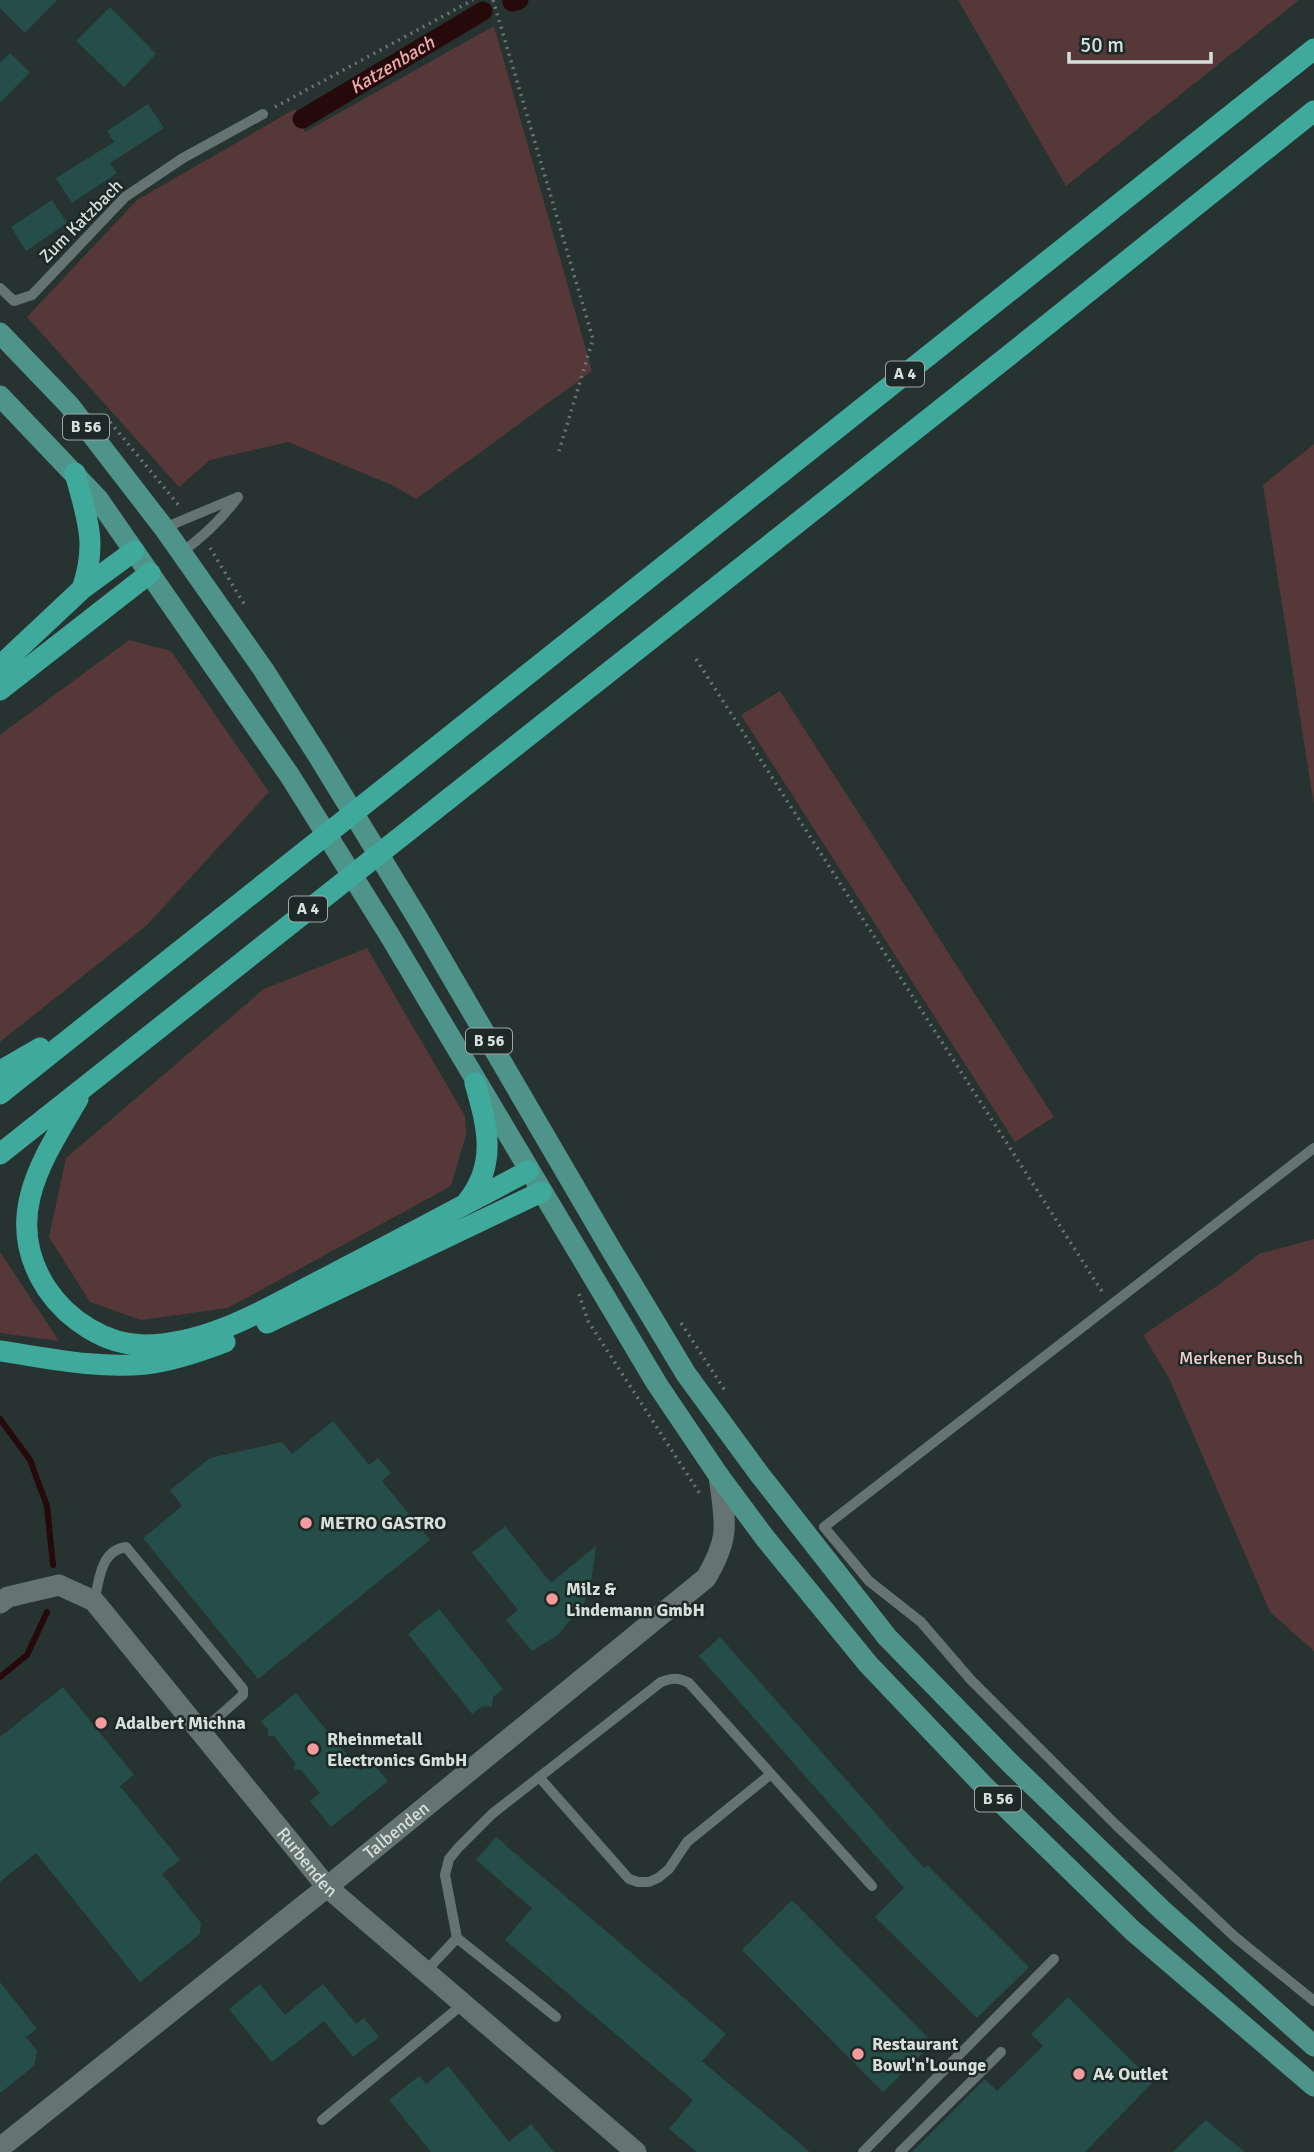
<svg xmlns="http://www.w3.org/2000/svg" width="1314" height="2152" font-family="Signika,sans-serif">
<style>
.green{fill:#573838}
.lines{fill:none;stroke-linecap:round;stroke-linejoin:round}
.stream{stroke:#26090b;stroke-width:6}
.canal{stroke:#26090b;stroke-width:19}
.building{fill:#254e48}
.path{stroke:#6b7674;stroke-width:3.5;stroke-dasharray:2 5;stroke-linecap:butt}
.lane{stroke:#657471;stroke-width:10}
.street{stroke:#657471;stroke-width:21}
.primary{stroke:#4e948a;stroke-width:21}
.highway{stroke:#3faa9b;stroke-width:21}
.poi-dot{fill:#f59b9c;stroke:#1d2927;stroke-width:2.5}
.labels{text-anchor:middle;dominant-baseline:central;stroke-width:5;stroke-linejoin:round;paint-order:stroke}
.shield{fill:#1d2927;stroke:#9fa8a6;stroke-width:2}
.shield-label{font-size:16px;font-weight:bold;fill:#d7dfdd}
.street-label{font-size:18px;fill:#d7dfdd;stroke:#1d2927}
.park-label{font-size:18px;fill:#f7cecd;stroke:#1d2927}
.poi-label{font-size:18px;font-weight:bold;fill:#d7dfdd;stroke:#1d2927;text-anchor:start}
.water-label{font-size:19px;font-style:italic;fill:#eeacac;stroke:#1d2927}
</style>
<rect width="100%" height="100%" fill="#263331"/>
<!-- green -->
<path class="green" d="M 958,0 L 1299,0 L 1066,186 Z
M 494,26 L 592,371 L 416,499 L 394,486 L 288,442 L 210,460 L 179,487 L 27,317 L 137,200 L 295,109 L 305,132 Z
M 1314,444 L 1314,805 L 1263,485 Z
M 129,640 L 171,651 L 269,792 L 147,925 L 0,1042 L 0,735 Z
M 780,691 L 1054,1117 L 1015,1142 L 741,715 Z
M 367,948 L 465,1116 L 466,1135 L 451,1186 L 228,1308 L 141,1320 L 90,1302 L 49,1237 L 66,1158 L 264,989 Z
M 1314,1239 L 1314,1651 L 1270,1612 L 1169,1378 L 1143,1335 L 1220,1284 L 1259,1254 Z
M 0,1252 L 59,1341 L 0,1333 Z"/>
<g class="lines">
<!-- stream -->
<path class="stream" d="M 0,1419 L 30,1460 L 47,1506 L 53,1565
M 0,1677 L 27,1655 L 47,1612"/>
<!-- canal -->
<g class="canal">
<path d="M 512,2 L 519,0"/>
<path id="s1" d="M 302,119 L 483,11"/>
</g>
</g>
<!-- building -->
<path class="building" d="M 0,0 L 57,0 L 25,33 L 0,8 Z
M 110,7 L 156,54 L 124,87 L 76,41 Z
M 10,53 L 30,72 L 0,103 L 0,63 Z
M 148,104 L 164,128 L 110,163 L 117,173 L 72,203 L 56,178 L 114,142 L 107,131 Z
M 52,200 L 67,223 L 26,251 L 11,227 Z
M 333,1421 L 369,1465 L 378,1458 L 391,1473 L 382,1481 L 430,1540 L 258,1679 L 143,1538 L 182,1506 L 170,1490 L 210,1458 L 282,1442 L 292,1454 Z
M 505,1526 L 551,1583 L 596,1546 L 591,1583 L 584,1603 L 558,1635 L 532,1651 L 506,1620 L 518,1610 L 472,1553 Z
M 439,1609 L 503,1689 L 493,1697 L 492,1707 L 483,1706 L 472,1714 L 408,1634 Z
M 720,1637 L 924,1868 L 927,1865 L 1029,1967 L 977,2018 L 875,1917 L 904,1888 L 699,1656 Z
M 63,1687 L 134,1775 L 120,1786 L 180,1860 L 162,1874 L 201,1923 L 200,1934 L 140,1982 L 36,1853 L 0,1882 L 0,1737 Z
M 296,1693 L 360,1771 L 372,1762 L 388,1781 L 331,1827 L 310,1801 L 320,1793 L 301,1770 L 294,1769 L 295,1763 L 274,1736 L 268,1736 L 268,1730 L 261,1721 Z
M 496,1837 L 726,2034 L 702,2061 L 810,2152 L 697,2152 L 669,2129 L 693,2100 L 505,1940 L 532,1908 L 476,1860 Z
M 792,1900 L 933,2043 L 883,2092 L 742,1950 Z
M 0,1982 L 37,2029 L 26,2037 L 37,2051 L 34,2066 L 0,2093 Z
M 260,1984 L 285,2015 L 323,1984 L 356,2024 L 364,2018 L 379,2037 L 353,2057 L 324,2021 L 272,2062 L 229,2009 Z
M 1068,1997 L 1153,2082 L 1085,2152 L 912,2152 L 985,2079 L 997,2091 L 1043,2046 L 1031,2034 Z
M 448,2066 L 509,2142 L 531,2124 L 554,2152 L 431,2152 L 389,2100 L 419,2076 L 426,2084 Z
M 1206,2120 L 1224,2135 L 1245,2152 L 1173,2152 Z"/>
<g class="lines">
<!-- path -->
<path class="path" d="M 493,0 L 593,339 L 559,451
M 275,107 L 473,0
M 110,422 L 181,508
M 210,548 L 246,607
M 696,659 L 1103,1293
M 579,1294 L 588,1321 L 700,1494
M 681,1323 L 726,1392"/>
<!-- lane -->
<path class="lane" d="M 0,288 L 14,301 L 32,295 L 125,197 L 183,158 L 263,114
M 164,528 L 238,497
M 182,552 C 204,536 222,519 238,497
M 1314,1148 L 824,1527 L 869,1581 L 921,1622 L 971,1680 L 1116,1825 L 1235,1937 L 1314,2001
M 94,1601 C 100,1579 100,1551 126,1547 L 243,1689 L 243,1695 L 201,1732
M 539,1777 L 629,1879 L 638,1882 L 649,1882 L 658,1878 L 669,1869 L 687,1842 L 771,1774
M 426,1971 L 457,1938
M 556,2017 L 457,1938 L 445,1875 L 449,1859 L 458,1848 L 492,1814 L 661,1682 C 672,1678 678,1677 689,1683 L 872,1886
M 322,2120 L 463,2004
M 863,2152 L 1054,1959
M 900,2152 L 1001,2052"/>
<!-- street -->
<g class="street">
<path id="s2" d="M 0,1603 L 8,1597 L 59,1585 L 94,1601 L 327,1887 L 636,2152"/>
<path id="s3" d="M 0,2148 L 327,1887 L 706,1578 C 731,1536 725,1523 719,1476"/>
</g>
<!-- primary -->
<path class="primary" d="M 0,333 L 69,405 L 164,528 L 263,669 L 319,757 L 418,919 L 609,1246 L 686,1374 L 760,1475 L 887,1637 L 1010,1763 L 1162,1910 L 1314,2046
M 0,396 L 98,499 L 290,776 L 390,936 L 657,1384 L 719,1476 L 765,1538 L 868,1664 L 983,1785 L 1133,1931 L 1314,2086"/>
<!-- highway -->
<path class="highway" d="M 75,473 C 87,518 98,543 82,589
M 0,666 L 82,589 L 134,551
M 0,690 L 150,573
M 0,1071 L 40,1048
M 0,1094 L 1314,49
M 78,1099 C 42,1160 1,1219 47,1289 C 68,1320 106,1345 144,1345 C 211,1345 274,1304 331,1275 C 397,1241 462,1206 528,1171
M 0,1154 L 1012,353 L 1314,111
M 467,1202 C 498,1164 487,1125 475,1083
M 267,1323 L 541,1192
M 0,1351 C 48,1358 98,1369 146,1364 C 173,1361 199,1352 225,1342"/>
</g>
<!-- markers -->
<g class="poi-dot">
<circle cx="306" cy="1523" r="7"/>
<circle cx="552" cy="1599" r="7"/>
<circle cx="101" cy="1723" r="7"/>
<circle cx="313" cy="1749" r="7"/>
<circle cx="858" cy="2054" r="7"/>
<circle cx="1079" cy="2074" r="7"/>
</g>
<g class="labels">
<!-- shield labels -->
<g class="shield">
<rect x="886" y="361.5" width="38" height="25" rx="5"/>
<rect x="63" y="414.5" width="46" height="25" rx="5"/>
<rect x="289" y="896.5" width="38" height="25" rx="5"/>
<rect x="466" y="1028.5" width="46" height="25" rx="5"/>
<rect x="975" y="1786.5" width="46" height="25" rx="5"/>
</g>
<g class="shield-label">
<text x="905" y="374">A 4</text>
<text x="86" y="427">B 56</text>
<text x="308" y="909">A 4</text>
<text x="489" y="1041">B 56</text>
<text x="998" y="1799">B 56</text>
</g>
<!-- street labels -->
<g class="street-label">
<text transform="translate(81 221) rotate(-45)">Zum Katzbach</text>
<text stroke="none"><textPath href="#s3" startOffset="508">Talbenden</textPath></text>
<text stroke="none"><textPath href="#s2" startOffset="438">Rurbenden</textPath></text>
</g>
<!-- park labels -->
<g class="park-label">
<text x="1241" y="1358">Merkener Busch</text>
</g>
<!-- poi labels -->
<g class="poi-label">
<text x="320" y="1523">METRO GASTRO</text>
<text x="566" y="1589">Milz &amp;<tspan x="566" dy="21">Lindemann GmbH</tspan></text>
<text x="115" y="1723">Adalbert Michna</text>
<text x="327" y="1739">Rheinmetall<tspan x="327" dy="21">Electronics GmbH</tspan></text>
<text x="872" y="2044">Restaurant<tspan x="872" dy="21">Bowl'n'Lounge</tspan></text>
<text x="1093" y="2074">A4 Outlet</text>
</g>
<!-- water labels -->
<g class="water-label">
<text stroke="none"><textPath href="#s1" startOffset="105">Katzenbach</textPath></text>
</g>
</g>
<!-- scale -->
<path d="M1069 52v10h142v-10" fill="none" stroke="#d7dfdd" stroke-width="3.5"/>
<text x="1080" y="52" font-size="21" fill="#d7dfdd" stroke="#1d2927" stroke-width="5" paint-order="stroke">50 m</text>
</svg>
